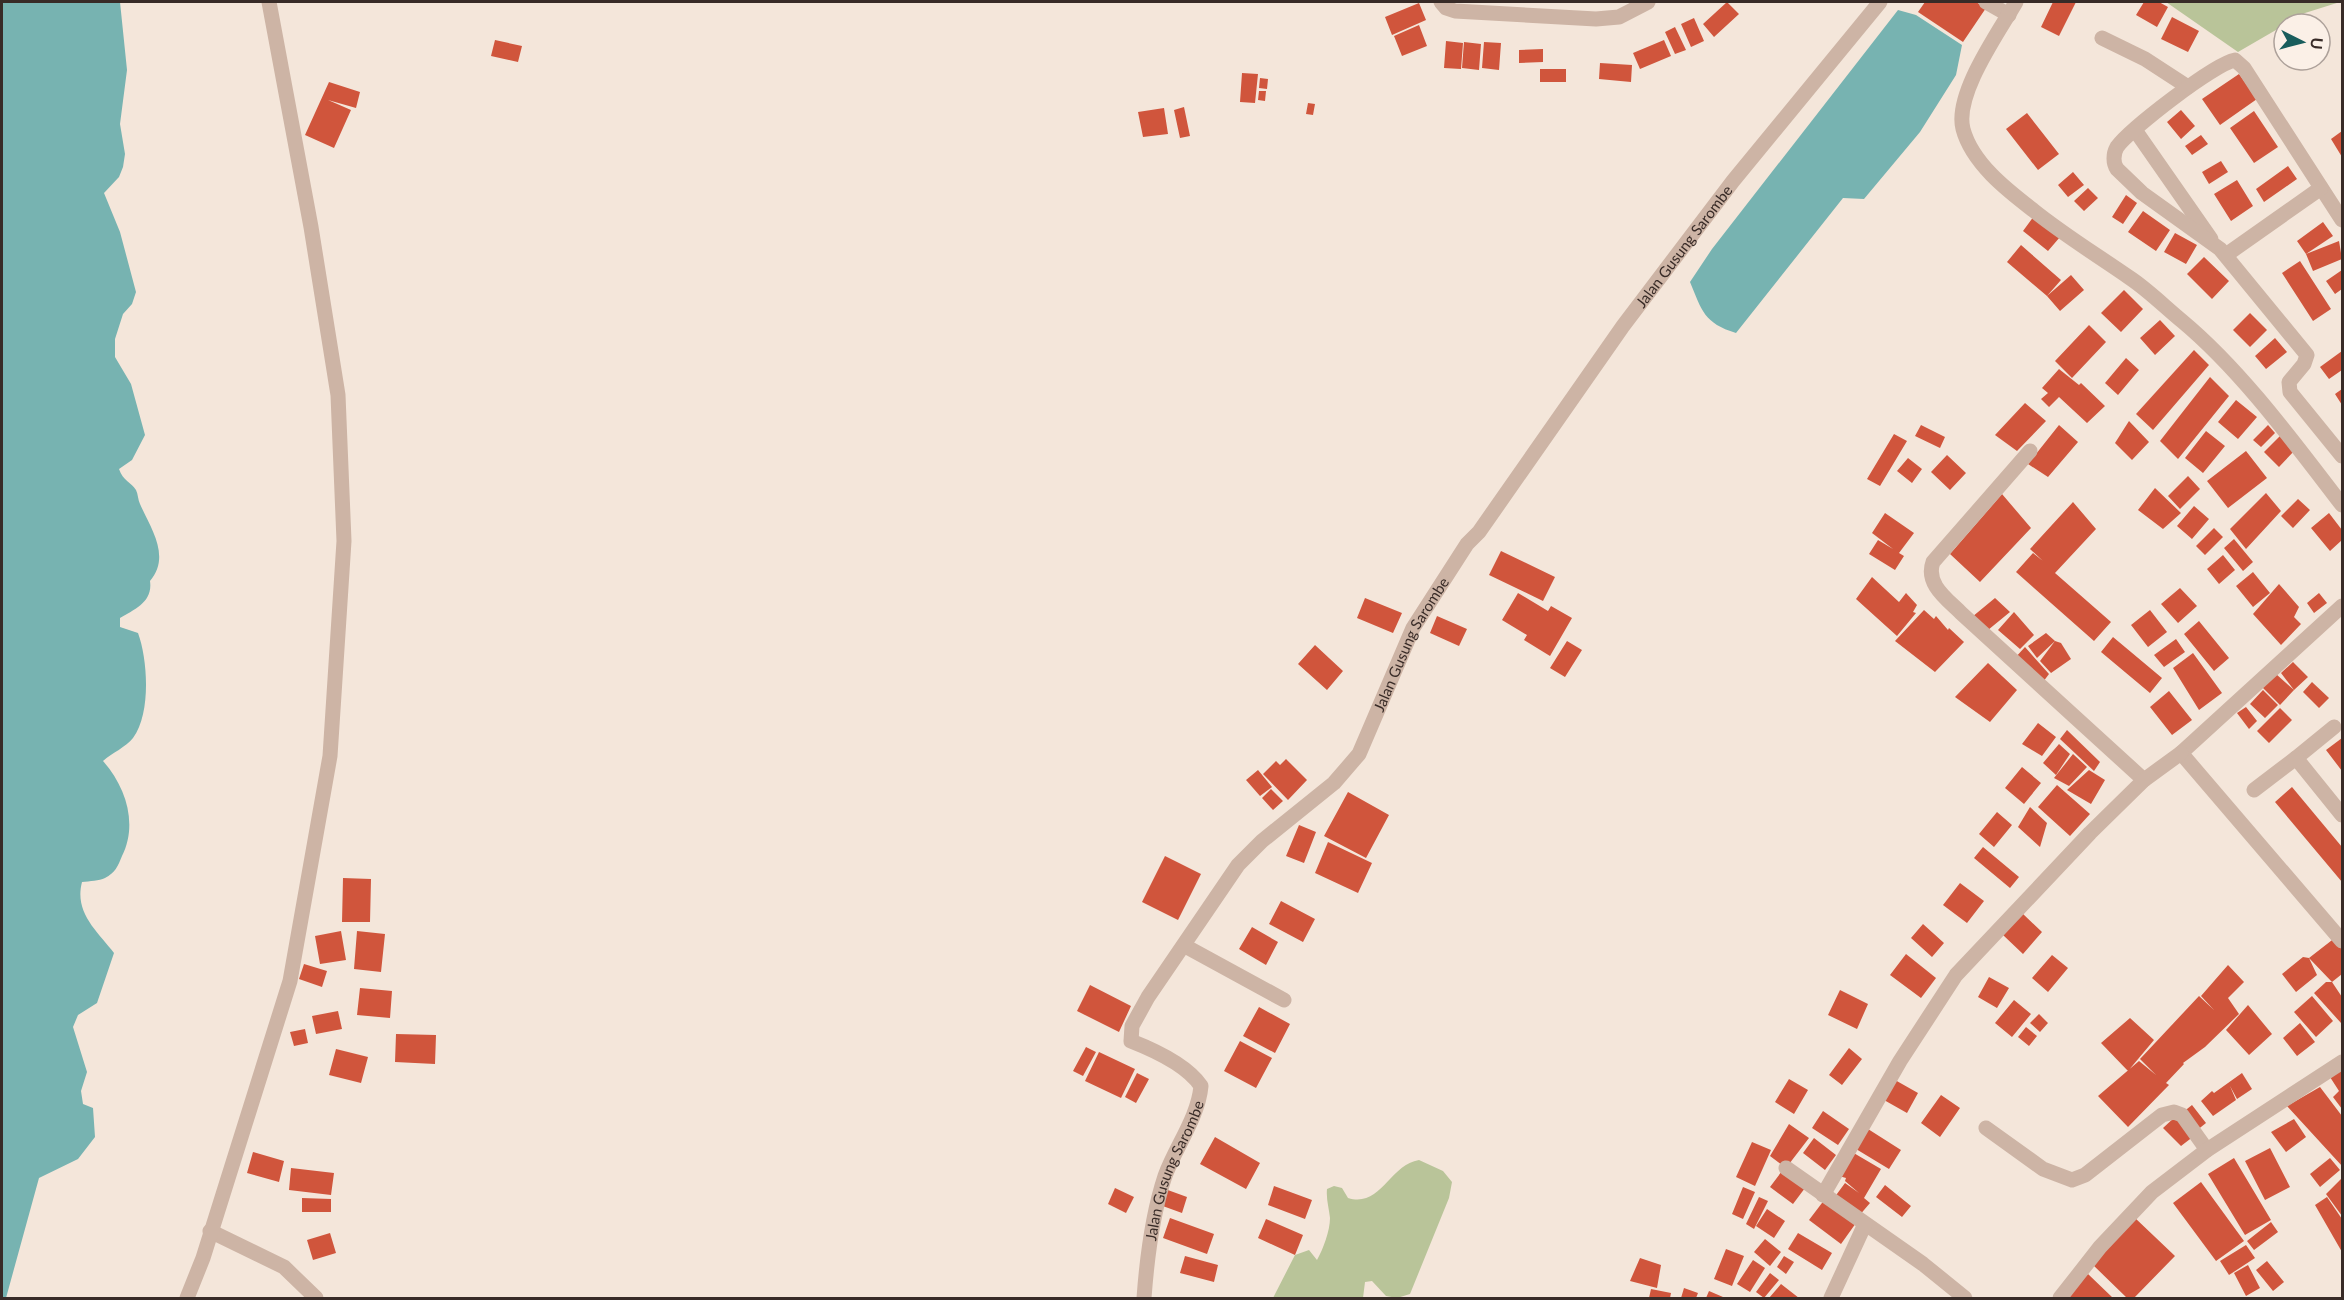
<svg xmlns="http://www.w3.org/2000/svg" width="2344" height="1300" font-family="Lato,sans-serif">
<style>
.green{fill:#b9c499}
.water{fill:#77b3b1}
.building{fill:#d0553c}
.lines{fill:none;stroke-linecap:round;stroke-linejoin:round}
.minor{stroke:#cdb4a5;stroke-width:15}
.labels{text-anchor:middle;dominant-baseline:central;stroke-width:6;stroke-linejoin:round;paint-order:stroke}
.street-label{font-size:15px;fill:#382b27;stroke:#fbf0e7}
</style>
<rect width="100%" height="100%" fill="#f4e6da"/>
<!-- green -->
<path class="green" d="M 2166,2 L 2340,2 L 2305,13 L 2238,52 Z
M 1419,1160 L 1443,1171 L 1452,1182 L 1449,1198 L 1410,1294 L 1397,1298 L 1386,1296 L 1372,1281 L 1365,1282 L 1363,1298 L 1273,1298 L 1295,1255 L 1309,1250 L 1317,1260 C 1323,1249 1330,1231 1330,1218 C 1329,1208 1326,1199 1327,1189 L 1334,1186 L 1342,1188 L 1348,1198 C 1381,1208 1389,1165 1419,1160 Z"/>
<!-- water -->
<path class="water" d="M 2,2 L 120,2 L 127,70 L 120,124 L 125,154 L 123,167 L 119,177 L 104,193 L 120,232 L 136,292 L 132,304 L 123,314 L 115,339 L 115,357 L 131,384 L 145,435 L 132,460 L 119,469 C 123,481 131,482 136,490 C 138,494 138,500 140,504 C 151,529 171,556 150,581 C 153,602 135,609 120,618 L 120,627 L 138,633 C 148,660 151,714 133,738 C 126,747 112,753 103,761 C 126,787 138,824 122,856 C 118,866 115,873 105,878 C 99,881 90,881 82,882 C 74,913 97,931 114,953 L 97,1003 L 78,1015 L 73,1027 L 87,1072 L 81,1091 L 83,1104 L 93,1108 L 95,1137 L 78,1159 L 39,1178 L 6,1298 L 2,1298 Z
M 1898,10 L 1916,15 L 1962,45 L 1956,75 L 1920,132 L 1864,199 L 1843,198 L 1736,333 C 1704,323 1702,311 1690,282 L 1712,249 Z"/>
<!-- building -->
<path class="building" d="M 1727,2 L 1739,14 L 1714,37 L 1703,24 Z
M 1925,2 L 1976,2 L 1986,8 L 1963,42 L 1918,12 Z
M 2053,2 L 2076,2 L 2059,36 L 2041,27 Z
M 2144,2 L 2159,2 L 2168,7 L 2157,27 L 2136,15 Z
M 1419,3 L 1426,20 L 1392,35 L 1385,17 Z
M 2172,17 L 2199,31 L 2188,52 L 2161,39 Z
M 1694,18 L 1704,41 L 1691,47 L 1681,24 Z
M 1419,25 L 1427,46 L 1402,56 L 1394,36 Z
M 1675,27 L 1686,50 L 1675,54 L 1665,32 Z
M 495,40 L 522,46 L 518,62 L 491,56 Z
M 1664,40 L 1671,56 L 1640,69 L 1633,53 Z
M 1446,41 L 1463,43 L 1461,69 L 1444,68 Z
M 1464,42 L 1481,44 L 1479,70 L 1462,68 Z
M 1484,42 L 1501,43 L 1499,70 L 1482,68 Z
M 1543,49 L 1543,62 L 1519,63 L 1519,50 Z
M 1600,63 L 1632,65 L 1631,82 L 1599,79 Z
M 1540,69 L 1566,69 L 1566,82 L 1540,82 Z
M 1242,73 L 1258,74 L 1255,103 L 1240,102 Z
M 2239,74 L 2257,99 L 2220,125 L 2202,99 Z
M 1260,78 L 1268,79 L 1267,89 L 1259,88 Z
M 329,82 L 360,92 L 356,108 L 328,100 L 351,110 L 334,148 L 305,135 Z
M 1259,91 L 1266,91 L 1265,101 L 1258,100 Z
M 1308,103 L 1315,104 L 1313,115 L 1306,114 Z
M 1184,107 L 1190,136 L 1180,138 L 1174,110 Z
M 1164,108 L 1168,134 L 1143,137 L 1138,112 Z
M 2181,110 L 2195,126 L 2181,139 L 2167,122 Z
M 2254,111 L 2278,147 L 2254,163 L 2230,128 Z
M 2027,113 L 2059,154 L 2038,170 L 2006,129 Z
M 2342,131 L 2342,157 L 2331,139 Z
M 2201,135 L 2208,144 L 2192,155 L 2185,146 Z
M 2221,161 L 2228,172 L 2209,184 L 2202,172 Z
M 2288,166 L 2297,179 L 2264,202 L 2256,189 Z
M 2073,172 L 2084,185 L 2068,197 L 2058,185 Z
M 2237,180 L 2253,206 L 2231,221 L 2214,194 Z
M 2088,188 L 2098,198 L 2084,211 L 2074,201 Z
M 2126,195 L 2137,203 L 2123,224 L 2112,217 Z
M 2143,211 L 2170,230 L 2156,251 L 2128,232 Z
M 2034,216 L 2060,237 L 2048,251 L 2023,231 Z
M 2323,222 L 2333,236 L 2306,254 L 2297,241 Z
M 2175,233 L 2197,245 L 2186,264 L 2164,252 Z
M 2339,241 L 2342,259 L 2313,271 L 2306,254 Z
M 2021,245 L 2061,280 L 2047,296 L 2007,262 Z
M 2204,257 L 2229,281 L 2212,299 L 2187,274 Z
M 2300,261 L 2331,309 L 2313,321 L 2282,273 Z
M 2342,270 L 2342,289 L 2335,294 L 2326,281 Z
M 2071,275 L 2084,290 L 2060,311 L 2047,296 Z
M 2124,290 L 2143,309 L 2121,332 L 2101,313 Z
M 2250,313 L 2267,330 L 2250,347 L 2233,330 Z
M 2160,320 L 2175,336 L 2155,355 L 2140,338 Z
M 2089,325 L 2106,342 L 2072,378 L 2055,361 Z
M 2275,338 L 2287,352 L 2266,369 L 2255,356 Z
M 2194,350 L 2209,365 L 2153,430 L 2136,414 Z
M 2342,351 L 2342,370 L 2329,379 L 2320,367 Z
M 2126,358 L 2139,370 L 2118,395 L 2105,383 Z
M 2059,369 L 2079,385 L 2081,383 L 2105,406 L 2087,423 L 2059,397 L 2049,407 L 2041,399 L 2048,393 L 2042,388 Z
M 2210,377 L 2229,396 L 2178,459 L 2160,441 Z
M 2342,389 L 2342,405 L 2335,394 Z
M 2236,400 L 2257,417 L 2238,439 L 2218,422 Z
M 2025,403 L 2046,421 L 2017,451 L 1995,435 Z
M 2129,421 L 2149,442 L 2132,460 L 2115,443 Z
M 1921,425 L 1945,437 L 1940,448 L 1915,436 Z
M 2059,425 L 2078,442 L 2048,477 L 2028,464 Z
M 2268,425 L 2275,433 L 2261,447 L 2253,440 Z
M 2206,431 L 2225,446 L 2203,473 L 2185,458 Z
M 1894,434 L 1907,441 L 1880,486 L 1867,479 Z
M 2281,435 L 2296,449 L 2279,467 L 2264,452 Z
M 2246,451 L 2267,478 L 2228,508 L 2207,481 Z
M 1947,455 L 1966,473 L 1950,490 L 1931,472 Z
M 1908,458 L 1922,469 L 1912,483 L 1897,471 Z
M 2188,476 L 2200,489 L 2180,509 L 2168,496 Z
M 2155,488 L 2181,513 L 2163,529 L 2138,510 Z
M 2266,493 L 2281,511 L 2246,549 L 2230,529 Z
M 2002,494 L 2031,528 L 1980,582 L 1950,554 Z
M 2298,499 L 2310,510 L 2293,528 L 2281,516 Z
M 2073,502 L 2096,529 L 2055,573 L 2111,622 L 2094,641 L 2016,572 L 2033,553 L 2043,561 L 2030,549 Z
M 2194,506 L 2209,519 L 2192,539 L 2177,526 Z
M 1885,513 L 1914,533 L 1899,553 L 1904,556 L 1895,570 L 1869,554 L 1878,540 L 1893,549 L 1872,533 Z
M 2329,513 L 2342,530 L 2342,540 L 2330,551 L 2311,528 Z
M 2214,528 L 2223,537 L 2205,555 L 2196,546 Z
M 2234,539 L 2253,562 L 2243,571 L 2224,548 Z
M 1501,551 L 1555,577 L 1543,601 L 1489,575 Z
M 2223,555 L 2235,570 L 2219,584 L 2207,569 Z
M 2253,572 L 2270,593 L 2253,607 L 2236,586 Z
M 1872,577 L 1899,602 L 1906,593 L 1917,605 L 1913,612 L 1916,613 L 1897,636 L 1856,599 Z
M 2279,584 L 2299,607 L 2294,617 L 2301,624 L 2281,645 L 2253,614 Z
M 2180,588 L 2197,606 L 2178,623 L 2161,604 Z
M 1518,593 L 1548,611 L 1551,606 L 1572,618 L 1550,656 L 1524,640 L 1527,635 L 1502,620 Z
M 2319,593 L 2327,603 L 2314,613 L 2307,603 Z
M 1365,598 L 1402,613 L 1393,633 L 1357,618 Z
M 1995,598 L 2010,612 L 1988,630 L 1972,617 Z
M 1924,610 L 1934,619 L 1936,616 L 1948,630 L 1949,628 L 1964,642 L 1935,672 L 1895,641 Z
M 2150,610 L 2167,632 L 2148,647 L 2131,625 Z
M 2014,612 L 2034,635 L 2020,649 L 1998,630 Z
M 1437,616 L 1467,629 L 1459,646 L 1430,633 Z
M 2199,621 L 2229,658 L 2214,671 L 2184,634 Z
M 2046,633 L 2055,641 L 2037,658 L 2028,646 Z
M 2113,637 L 2162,678 L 2150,693 L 2101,652 Z
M 2176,639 L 2185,652 L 2164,667 L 2154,655 Z
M 1567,641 L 1582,650 L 1565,677 L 1550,668 Z
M 2055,641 L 2061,643 L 2071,659 L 2051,673 L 2040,661 Z
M 1315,645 L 1343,671 L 1327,690 L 1298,664 Z
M 2025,647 L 2049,674 L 2043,682 L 2014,659 Z
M 2193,653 L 2222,693 L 2199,710 L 2173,668 Z
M 2293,662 L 2308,677 L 2294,690 L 2281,673 Z
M 1988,663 L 2017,690 L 1990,722 L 1955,697 Z
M 2276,674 L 2294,690 L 2280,705 L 2261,686 Z
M 2312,682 L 2329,698 L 2319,708 L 2303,692 Z
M 2263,690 L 2278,705 L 2265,718 L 2250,704 Z
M 2169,691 L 2192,720 L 2172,735 L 2150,707 Z
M 2246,707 L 2257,721 L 2249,729 L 2237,713 Z
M 2280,708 L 2292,720 L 2269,743 L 2257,731 Z
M 2038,723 L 2056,737 L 2042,756 L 2022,744 Z
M 2067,730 L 2100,762 L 2094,771 L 2060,739 Z
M 2342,738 L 2342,771 L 2326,750 Z
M 2059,744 L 2070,754 L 2056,775 L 2043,763 Z
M 2073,754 L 2087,767 L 2069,786 L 2054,778 Z
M 1286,759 L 1307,780 L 1288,800 L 1263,774 L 1276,761 L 1280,765 Z
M 2022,767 L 2041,783 L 2024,804 L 2005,788 Z
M 1258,770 L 1272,787 L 1260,796 L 1246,780 Z
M 2089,770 L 2105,780 L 2091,804 L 2067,790 Z
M 2057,785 L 2090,814 L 2070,836 L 2038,807 Z
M 2292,787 L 2342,847 L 2342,882 L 2275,802 Z
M 1271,789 L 1283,801 L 1273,810 L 1262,798 Z
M 1348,792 L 1389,815 L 1366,858 L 1324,836 Z
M 2030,807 L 2047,823 L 2040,847 L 2018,827 Z
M 1997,812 L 2012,825 L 1994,847 L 1979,834 Z
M 1299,825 L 1316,832 L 1304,863 L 1286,856 Z
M 1328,842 L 1372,863 L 1358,893 L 1315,873 Z
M 1983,847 L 2019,877 L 2010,888 L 1974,858 Z
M 1165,856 L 1201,874 L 1178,920 L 1142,902 Z
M 343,878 L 371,879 L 370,922 L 342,922 Z
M 1960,883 L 1984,901 L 1967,923 L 1943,905 Z
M 1281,901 L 1315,919 L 1303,942 L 1269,924 Z
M 2022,913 L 2042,932 L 2023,954 L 2003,935 Z
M 1923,924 L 1944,943 L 1932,957 L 1911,938 Z
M 1252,927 L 1278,942 L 1266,965 L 1239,949 Z
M 341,931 L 346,960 L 320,964 L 315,936 Z
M 357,931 L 385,934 L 381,972 L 354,969 Z
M 2336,937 L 2342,948 L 2342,974 L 2332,982 L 2309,958 Z
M 1906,954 L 1936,978 L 1921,998 L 1890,975 Z
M 2052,955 L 2068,968 L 2048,992 L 2032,978 Z
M 2303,957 L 2309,958 L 2317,975 L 2296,992 L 2282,974 Z
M 304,964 L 327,971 L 322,987 L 299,979 Z
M 2228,965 L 2244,982 L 2228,998 L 2239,1014 L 2205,1047 L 2183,1063 L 2184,1064 L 2166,1083 L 2169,1085 L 2128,1127 L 2098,1096 L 2139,1061 L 2156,1075 L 2140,1059 L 2199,996 L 2214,1010 L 2201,996 Z
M 1989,977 L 2009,988 L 1997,1008 L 1978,997 Z
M 2326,982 L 2332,982 L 2342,997 L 2341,1023 L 2314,993 Z
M 1090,985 L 1131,1006 L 1119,1032 L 1077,1011 Z
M 360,988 L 392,991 L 390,1018 L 357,1015 Z
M 1840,990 L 1868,1004 L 1857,1029 L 1828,1015 Z
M 2312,996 L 2333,1021 L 2316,1037 L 2294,1012 Z
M 2014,1000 L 2031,1014 L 2012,1037 L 1995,1023 Z
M 2248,1005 L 2272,1034 L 2249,1055 L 2226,1030 Z
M 1259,1007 L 1290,1024 L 1275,1053 L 1243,1036 Z
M 338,1011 L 342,1029 L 316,1034 L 312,1016 Z
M 2039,1014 L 2048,1023 L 2040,1032 L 2030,1023 Z
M 2130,1018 L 2154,1040 L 2128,1071 L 2101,1043 Z
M 2300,1023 L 2315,1042 L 2297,1056 L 2283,1038 Z
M 2026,1027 L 2037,1036 L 2029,1046 L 2018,1037 Z
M 305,1029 L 308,1043 L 294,1046 L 290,1032 Z
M 396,1034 L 436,1035 L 435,1064 L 395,1062 Z
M 1240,1041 L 1272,1058 L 1256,1088 L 1224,1071 Z
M 1086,1047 L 1096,1052 L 1083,1076 L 1073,1071 Z
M 1849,1048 L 1862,1059 L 1842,1085 L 1829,1075 Z
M 336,1049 L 368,1057 L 361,1083 L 329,1075 Z
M 1099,1052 L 1135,1069 L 1121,1098 L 1085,1081 Z
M 2342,1067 L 2342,1109 L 2333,1097 L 2339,1091 L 2330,1077 Z
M 1137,1073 L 1149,1079 L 1136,1103 L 1125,1097 Z
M 2242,1073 L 2252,1089 L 2237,1099 L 2230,1086 L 2236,1100 L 2213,1116 L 2201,1101 L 2212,1091 L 2214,1093 Z
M 1789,1079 L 1808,1090 L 1794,1114 L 1775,1102 Z
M 1895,1080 L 1918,1093 L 1907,1113 L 1884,1100 Z
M 2320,1087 L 2342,1116 L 2342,1166 L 2287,1106 Z
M 1941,1095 L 1960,1108 L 1940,1137 L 1921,1123 Z
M 2192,1105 L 2206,1123 L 2196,1131 L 2182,1113 Z
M 1823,1111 L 1849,1129 L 1838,1145 L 1812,1128 Z
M 2176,1116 L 2194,1136 L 2181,1146 L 2163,1128 Z
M 2294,1119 L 2306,1137 L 2286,1152 L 2271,1132 Z
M 1789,1124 L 1809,1138 L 1786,1168 L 1770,1156 Z
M 1868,1129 L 1901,1150 L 1889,1169 L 1856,1149 Z
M 1215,1137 L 1260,1163 L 1246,1189 L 1200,1164 Z
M 1814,1138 L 1836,1155 L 1825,1170 L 1803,1153 Z
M 1752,1142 L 1771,1150 L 1755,1186 L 1736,1177 Z
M 2270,1148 L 2290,1187 L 2265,1200 L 2245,1161 Z
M 253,1152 L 284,1161 L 279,1182 L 247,1173 Z
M 1852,1152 L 1881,1169 L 1864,1198 L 1870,1203 L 1858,1217 L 1834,1198 L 1845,1183 L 1859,1193 L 1845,1181 L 1846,1178 L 1839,1176 Z
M 2234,1158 L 2271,1220 L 2245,1235 L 2208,1174 Z
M 2330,1158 L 2340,1170 L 2320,1187 L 2310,1174 Z
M 291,1168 L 334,1173 L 331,1195 L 289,1190 Z
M 1782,1171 L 1805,1188 L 1793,1204 L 1770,1187 Z
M 2341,1179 L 2342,1182 L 2342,1216 L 2326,1194 Z
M 2201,1182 L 2244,1241 L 2216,1261 L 2173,1203 Z
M 1885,1185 L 1911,1206 L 1902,1217 L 1876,1197 Z
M 1274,1186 L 1312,1200 L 1305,1219 L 1268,1205 Z
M 1743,1187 L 1755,1192 L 1743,1219 L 1732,1214 Z
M 1115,1188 L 1134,1197 L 1126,1213 L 1108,1204 Z
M 1165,1189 L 1187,1197 L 1182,1213 L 1160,1205 Z
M 1759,1197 L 1768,1201 L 1754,1229 L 1746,1224 Z
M 2327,1197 L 2342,1219 L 2342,1252 L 2315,1205 Z
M 302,1198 L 331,1199 L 331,1212 L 302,1212 Z
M 1825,1199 L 1856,1223 L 1841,1244 L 1809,1220 Z
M 1767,1209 L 1785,1221 L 1774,1238 L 1756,1226 Z
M 2134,1217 L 2175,1256 L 2134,1298 L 2127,1298 L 2091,1263 Z
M 1170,1218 L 1214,1234 L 1207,1254 L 1163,1238 Z
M 1266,1219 L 1303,1235 L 1295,1255 L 1258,1238 Z
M 2271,1222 L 2278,1232 L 2254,1250 L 2247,1241 Z
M 330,1233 L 336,1253 L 313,1260 L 307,1240 Z
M 1798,1233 L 1832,1253 L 1822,1270 L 1788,1249 Z
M 1765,1239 L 1781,1252 L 1770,1266 L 1754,1252 Z
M 2246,1245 L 2255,1258 L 2229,1275 L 2220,1261 Z
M 1726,1249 L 1744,1256 L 1732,1286 L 1714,1279 Z
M 1185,1256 L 1218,1265 L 1214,1282 L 1180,1273 Z
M 1784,1256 L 1794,1262 L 1786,1274 L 1777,1267 Z
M 1640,1258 L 1661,1265 L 1657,1288 L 1630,1281 Z
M 1753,1260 L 1765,1268 L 1750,1292 L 1737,1284 Z
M 2267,1261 L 2284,1282 L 2273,1291 L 2256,1270 Z
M 2248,1265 L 2260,1288 L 2246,1296 L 2234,1273 Z
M 1770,1273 L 1779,1280 L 1764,1298 L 1756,1292 Z
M 2088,1274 L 2113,1298 L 2065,1298 Z
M 1781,1284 L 1799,1298 L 1769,1298 Z
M 1684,1288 L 1698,1293 L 1696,1298 L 1681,1298 Z
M 1651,1289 L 1671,1293 L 1670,1298 L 1649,1298 Z
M 1709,1291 L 1723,1297 L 1722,1298 L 1706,1298 Z"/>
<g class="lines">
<!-- minor -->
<g class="minor">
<path d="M 1441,2 L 1446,8 L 1455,11 L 1596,19 L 1619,17 L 1648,2"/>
<path d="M 1986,2 L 2009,15"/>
<path d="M 2016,2 C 1999,32 1954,94 1963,129 C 1972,163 2007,190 2033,210 C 2064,235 2097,255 2130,278 C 2148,290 2165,307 2182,321 C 2242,371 2295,444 2342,505"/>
<path d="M 2102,38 L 2145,59 L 2188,87"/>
<path d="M 2135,130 L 2211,239"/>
<path d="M 2342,220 L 2244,68 L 2235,60 C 2214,64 2130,129 2117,147 C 2113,154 2113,163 2117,169 L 2142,193 L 2220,249 L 2307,355 L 2304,364 L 2289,382 L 2290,392 L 2342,456"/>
<path d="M 2226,255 L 2321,188"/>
<path d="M 2030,451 L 1933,562 C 1925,584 1947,599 1961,613 L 2144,780"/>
<path d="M 2342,606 L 2181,753 L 2342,941"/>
<path d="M 2296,758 L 2334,727"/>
<path d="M 2254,790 L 2296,758 L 2342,815"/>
<path d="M 1185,946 L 1284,1000"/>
<path d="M 1986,1128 L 2043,1169 L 2072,1180 L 2085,1175 L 2162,1115 L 2174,1112 L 2182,1115 L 2207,1150"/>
<path d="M 1786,1168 L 1923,1264 L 1965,1298"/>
<path d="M 1823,1195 L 1900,1061 L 1956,975 L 2090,833 L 2144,780 L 2181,753"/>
<path d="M 210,1231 L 284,1267 L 316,1298"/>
<path d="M 187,1298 L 203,1258 L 290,981 L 330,756 L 344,541 L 338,395 L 311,227 L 269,2"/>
<path id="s1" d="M 1144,1298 C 1147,1257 1152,1215 1165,1176 C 1176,1146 1198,1118 1201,1086 C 1187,1065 1154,1050 1131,1041 L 1132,1026 L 1148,997 L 1238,865 L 1262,841 L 1334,783 L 1359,754 L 1413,628 L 1467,544 L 1479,532 L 1623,326 L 1733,181 L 1880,2"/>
<path d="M 1831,1298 L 1865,1224"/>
<path d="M 2060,1298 L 2100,1247 L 2152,1192 L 2207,1150 L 2342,1062"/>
</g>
</g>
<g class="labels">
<!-- street labels -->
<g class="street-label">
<text stroke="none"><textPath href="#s1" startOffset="1284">Jalan Gusung Sarombe</textPath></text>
<text stroke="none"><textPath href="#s1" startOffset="800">Jalan Gusung Sarombe</textPath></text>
<text stroke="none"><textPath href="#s1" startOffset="132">Jalan Gusung Sarombe</textPath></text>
</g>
</g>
<!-- border -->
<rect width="2344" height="1300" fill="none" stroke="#382b27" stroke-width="6"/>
<!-- north arrow -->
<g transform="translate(2302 42) rotate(96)"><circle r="28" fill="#fbf0e7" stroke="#ada19a" stroke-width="1.5"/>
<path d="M0-4.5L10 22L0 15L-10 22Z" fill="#195d5c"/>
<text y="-9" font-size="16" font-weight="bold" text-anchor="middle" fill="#382b27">U</text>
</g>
</svg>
